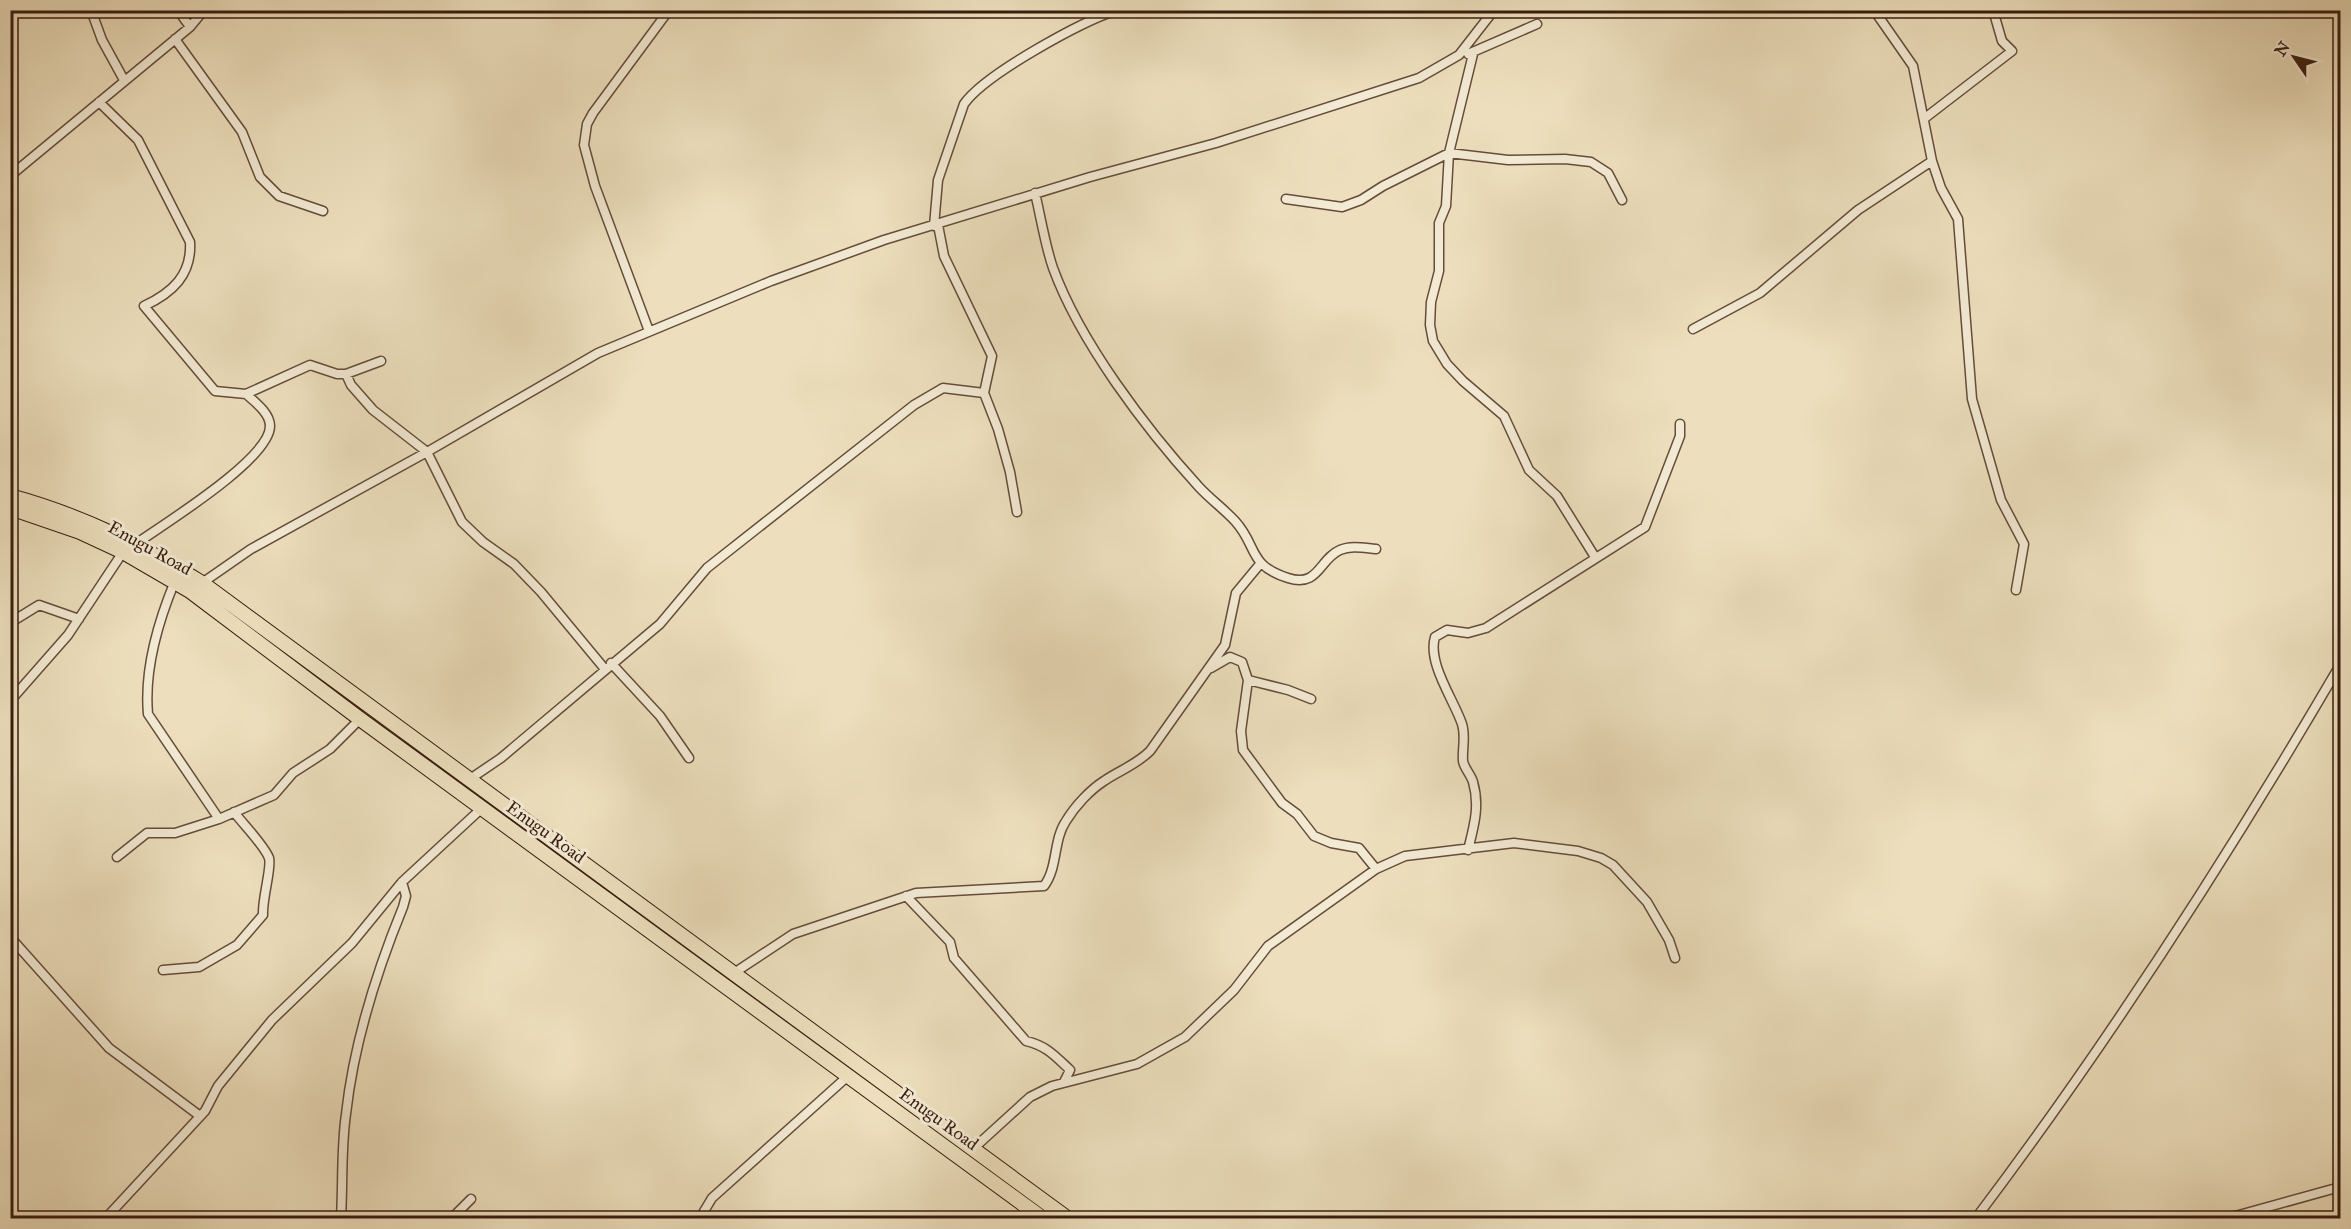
<svg xmlns="http://www.w3.org/2000/svg" width="2351" height="1229" font-family="'IM FELL Great Primer',serif">
<style>
.lines{fill:none;stroke-linecap:round;stroke-linejoin:round}
.street-casing{stroke:#644d3a;stroke-width:11}
.primary-casing{stroke:#371c0f;stroke-width:16}
.street{stroke:#f3ead4;stroke-width:8}
.primary{stroke:#eddfbd;stroke-width:14}
.labels{text-anchor:middle;dominant-baseline:central;stroke-width:6;stroke-linejoin:round;paint-order:stroke}
.street-label{font-size:18px;fill:#371c0f;stroke:#f3ead4}
</style>
<rect width="100%" height="100%" fill="#eddfbd"/>
<filter id="stains"><feTurbulence type="fractalNoise" baseFrequency=".00333" numOctaves="4"/><feColorMatrix values="0 0 0 0 .2 0 0 0 0 .09 0 0 0 0 .02 0 0 0 .5 -.17"/></filter>
<radialGradient id="worn" r=".72"><stop offset=".6" stop-color="#630" stop-opacity="0"/><stop offset="1" stop-color="#630" stop-opacity=".3"/></radialGradient>
<g class="lines">
<defs>
<path id="street" d="M 91,10 L 102,40 L 124,80
M 178,10 L 190,27
M 1874,10 L 1913,66 L 1932,161 L 1941,188 L 1958,219 L 1972,399 L 2001,500 L 2024,544 L 2016,590
M 175,39 L 242,132 L 260,177 L 279,196 L 323,211
M 1468,54 L 1537,24
M 1473,54 L 1449,153 L 1446,206 L 1439,223 L 1439,271 L 1431,302 L 1430,325 L 1433,341 L 1447,364 L 1463,381 L 1504,416 L 1529,470 L 1557,496 L 1595,557
M 99,102 L 138,140 L 190,242 C 192,275 172,293 144,306 L 215,391 L 246,394 L 310,365 L 337,374 L 346,374 L 381,361
M 1925,118 L 2012,51 L 2002,41 L 1993,10
M 10,176 L 190,27 L 204,10
M 1035,193 C 1041,218 1045,245 1053,268 C 1080,342 1146,429 1199,487 C 1210,499 1224,509 1235,521 C 1258,546 1247,565 1288,578 C 1319,588 1319,559 1340,550 C 1351,545 1364,548 1376,549
M 1286,199 L 1342,207 L 1361,200 L 1383,186 L 1449,153 L 1508,160 L 1565,159 L 1591,162 L 1608,173 L 1622,200
M 938,225 L 944,256 L 992,356 L 984,393 L 998,429 L 1010,472 L 1017,512
M 934,226 L 938,180 L 964,104 C 985,74 1081,22 1117,10
M 1693,329 L 1760,293 L 1858,210 L 1932,161
M 649,331 L 595,186 L 584,145 L 587,124 L 593,113 L 669,10
M 346,374 L 351,385 L 373,410 L 427,452 L 462,522 L 483,542 L 514,564 L 541,592 L 604,668
M 137,543 C 164,524 270,459 270,426 C 270,413 255,402 246,394
M 175,581 C 158,622 144,669 148,714 L 219,819 L 274,795 L 293,773 L 330,749 L 360,719
M 202,583 L 251,549 L 427,452 L 598,353 L 771,281 L 884,240 L 1090,177 L 1216,143 L 1419,78 L 1459,55 L 1494,10
M 10,628 L 13,621 L 39,605 L 79,619
M 611,663 L 660,716 L 689,758
M 1211,668 L 1230,657 L 1242,662 L 1248,680 L 1241,731 L 1243,750 L 1282,803 L 1297,814 L 1314,836 L 1331,843 L 1359,848 L 1376,869
M 1248,680 L 1288,690 L 1311,699
M 10,701 L 68,635 L 123,552
M 470,779 L 501,758 L 660,624 L 707,568 L 914,405 L 943,388 L 984,393
M 1468,850 C 1474,826 1480,806 1473,782 C 1471,775 1464,768 1463,761 C 1462,748 1466,737 1462,724 C 1454,700 1427,663 1435,637 L 1447,630 L 1468,633 L 1486,628 L 1645,527 L 1680,436 L 1680,424
M 117,857 L 147,833 L 175,833 L 219,819
M 906,896 L 950,942 L 954,958 L 1026,1041 C 1047,1046 1055,1056 1070,1070 L 1064,1082
M 10,937 L 109,1048 L 200,1116
M 163,970 L 199,967 L 237,945 L 263,915 C 262,899 272,867 269,858 C 264,845 243,824 234,812
M 734,973 L 793,934 L 916,893 L 1044,886 C 1058,868 1053,840 1066,821 C 1075,806 1090,790 1104,781 C 1120,770 1136,765 1150,751 L 1225,645 L 1236,593 L 1260,564
M 974,1148 L 1030,1097 L 1052,1086 L 1137,1064 L 1185,1037 L 1234,990 L 1268,946 L 1376,869 L 1405,856 L 1514,843 L 1578,851 L 1601,858 L 1613,865 L 1647,902 L 1669,940 L 1675,958
M 106,1218 L 205,1111 L 218,1086 L 272,1020 L 352,943 L 402,882 L 482,808
M 341,1218 C 343,1184 341,1148 346,1114 C 354,1042 376,973 403,907 L 406,896 L 402,882
M 452,1218 L 471,1199
M 700,1218 L 712,1198 L 848,1076
M 1976,1218 C 2109,1042 2229,855 2340,665
M 2228,1218 L 2340,1187"/>
<path id="primary" d="M 10,496 C 83,516 138,544 202,583 L 1067,1218
M 10,508 L 80,532 L 123,552 L 190,591 L 360,719 L 1042,1218"/>
</defs>
<!-- street casing -->
<use href="#street" class="street-casing"/>
<!-- primary casing -->
<use href="#primary" class="primary-casing"/>
<!-- street -->
<use href="#street" class="street"/>
<!-- primary -->
<use href="#primary" class="primary"/>
</g>
<g class="labels">
<!-- street labels -->
<g class="street-label">
<text transform="translate(150 548) rotate(29)">Enugu Road</text>
<text transform="translate(546 832) rotate(36)">Enugu Road</text>
<text transform="translate(939 1119) rotate(36)">Enugu Road</text>
</g>
</g>
<!-- margin -->
<rect width="2351" height="1229" fill="none" stroke="#eddfbd" stroke-width="36"/>
<rect x="12" y="12" width="2327" height="1205" fill="none" stroke="#371c0f" stroke-width="3"/>
<rect x="18" y="18" width="2315" height="1193" fill="none" stroke="#371c0f" stroke-width="1.5"/>
<!-- north arrow -->
<g transform="translate(2294 57) rotate(305)" stroke="#f3ead4" stroke-width="4.5" paint-order="stroke">
<path d="M0-4.5L10 22L0 15L-10 22Z" fill="#371c0f"/>
<text y="-9" font-size="16" font-weight="bold" text-anchor="middle" fill="#371c0f">N</text>
</g>
<rect width="100%" height="100%" filter="url(#stains)"/>
<rect width="100%" height="100%" fill="url(#worn)"/>
</svg>
